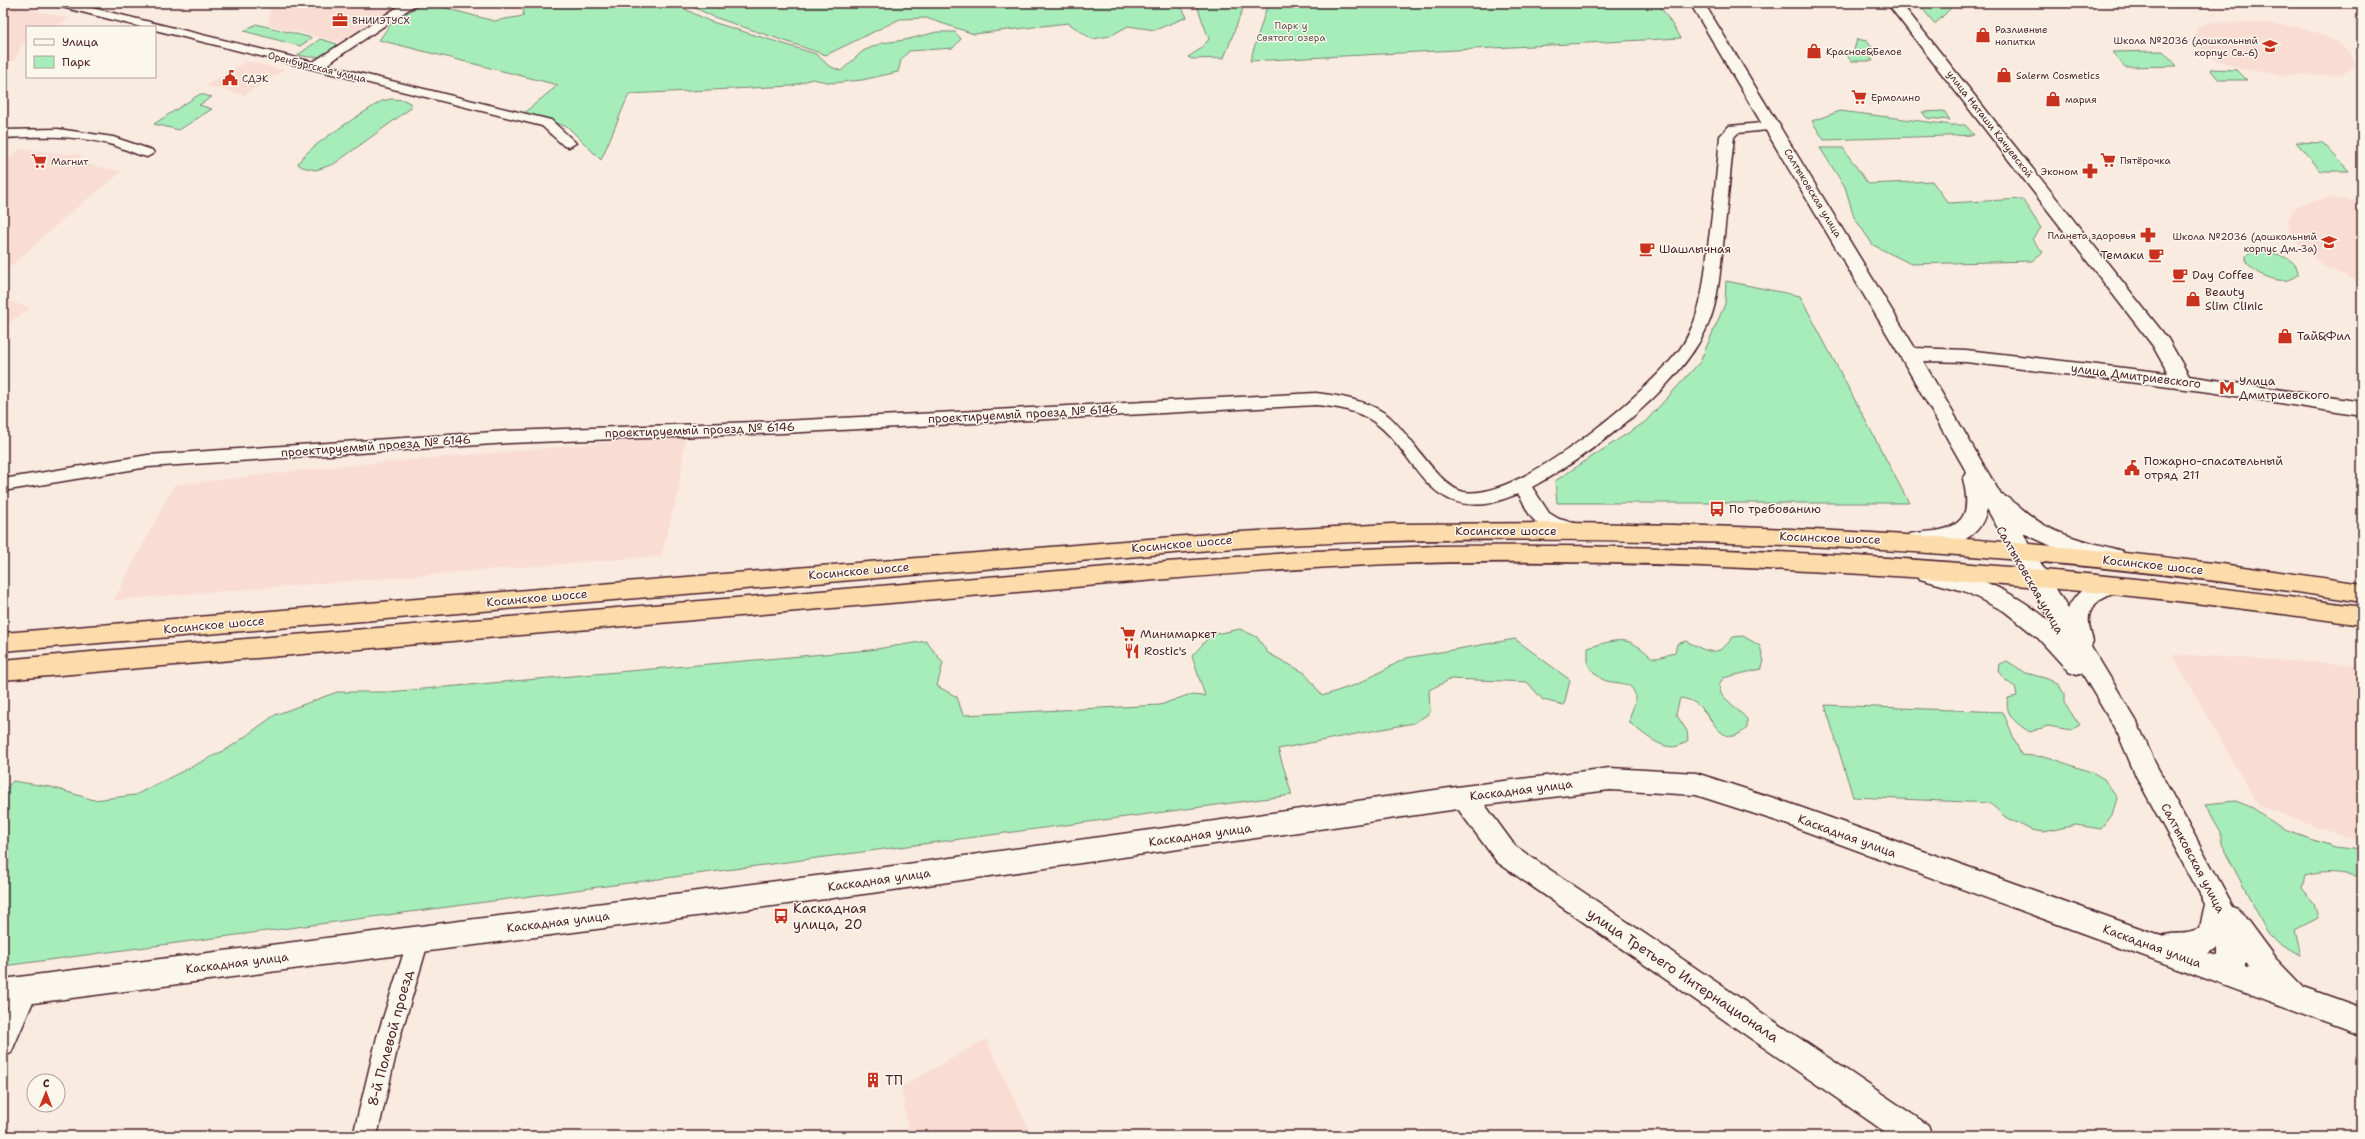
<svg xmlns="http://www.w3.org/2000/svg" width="2365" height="1139" font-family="'Shantell Sans',sans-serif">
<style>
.built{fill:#f9ddd2}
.green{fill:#a7edba;stroke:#788672}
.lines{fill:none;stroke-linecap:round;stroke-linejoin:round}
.street-casing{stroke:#4a1f2b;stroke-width:3}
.secondary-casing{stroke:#4a1f2b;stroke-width:3}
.highway-casing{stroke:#4a1f2b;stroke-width:3}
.street{fill:#fbf7ec;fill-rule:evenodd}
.secondary{fill:#fbf7ec;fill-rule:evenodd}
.highway{fill:#fddcac;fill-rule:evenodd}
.labels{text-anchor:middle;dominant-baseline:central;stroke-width:3;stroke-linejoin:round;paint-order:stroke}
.far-poi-label{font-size:10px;fill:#4a1f2b;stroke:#fbf7ec;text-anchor:start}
.far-park-label{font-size:10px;fill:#61524f;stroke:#fbf7ec}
.far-street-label{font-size:10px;fill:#4a1f2b;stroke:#fbf7ec}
.poi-label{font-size:12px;fill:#4a1f2b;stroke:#fbf7ec;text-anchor:start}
.street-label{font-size:12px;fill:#4a1f2b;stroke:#fbf7ec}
.near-poi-label{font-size:14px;fill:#4a1f2b;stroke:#fbf7ec;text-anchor:start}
.near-street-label{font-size:14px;fill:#4a1f2b;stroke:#fbf7ec}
</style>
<rect width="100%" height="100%" fill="#faebe0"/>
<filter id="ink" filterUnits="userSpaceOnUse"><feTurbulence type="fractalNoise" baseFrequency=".025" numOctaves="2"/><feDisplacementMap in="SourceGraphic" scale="8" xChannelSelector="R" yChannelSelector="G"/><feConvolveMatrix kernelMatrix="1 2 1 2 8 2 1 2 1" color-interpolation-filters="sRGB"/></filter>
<g filter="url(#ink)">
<!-- built -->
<path class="built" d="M 3,3 L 8,3 L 70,19 L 55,27 L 27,27 L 27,42 L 21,45 L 16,59 L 3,67 Z
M 271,3 L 403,3 L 344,43 L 268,25 Z
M 2212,22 L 2262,23 L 2297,27 L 2320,34 L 2339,43 L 2351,54 L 2355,63 L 2351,70 L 2338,75 L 2282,75 L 2241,69 L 2209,57 L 2200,49 L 2195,41 L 2195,33 L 2199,26 Z
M 246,61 L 284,70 L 244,95 L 205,86 Z
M 21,149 L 83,155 L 74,161 L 122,172 L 70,213 L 3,273 L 3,163 Z
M 2331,198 L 2362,201 L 2362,283 L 2324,266 L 2303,250 L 2291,234 L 2288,220 L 2294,208 L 2309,201 Z
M 3,299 L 30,308 L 3,327 Z
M 685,438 L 679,490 L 661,556 L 114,600 L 174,485 L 331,467 L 648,439 Z
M 2172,654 L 2362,665 L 2362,842 L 2258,806 Z
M 986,1039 L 1032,1136 L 909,1136 L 901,1087 Z"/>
<!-- green -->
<path class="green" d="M 524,3 L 673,3 L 709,21 L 816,54 L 829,66 L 841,71 L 863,51 L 882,43 L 905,40 L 937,32 L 955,32 L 961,39 L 953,48 L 909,51 L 901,60 L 898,72 L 862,80 L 832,83 L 812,79 L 792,86 L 629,94 L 601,160 L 568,127 L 524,113 L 558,85 L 379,40 L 393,21 L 422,4 L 434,5 L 494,21 L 523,16 Z
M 685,3 L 1179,3 L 1187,17 L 1155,30 L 1128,26 L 1110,36 L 1092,39 L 1068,23 L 974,34 L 926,18 L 900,19 L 826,55 L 714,17 Z
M 1196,3 L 1245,3 L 1224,58 L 1192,59 L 1188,57 L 1202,48 L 1209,39 Z
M 1268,3 L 1658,3 L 1681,38 L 1250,61 Z
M 1918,3 L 1956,3 L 1935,24 Z
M 256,24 L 312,38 L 300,46 L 244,31 Z
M 320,39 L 337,44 L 337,46 C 321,58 318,59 298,55 Z
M 1857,39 L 1867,41 L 1876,53 L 1868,53 L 1873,61 L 1851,61 L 1846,54 L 1853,54 Z
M 2163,51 L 2177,66 L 2125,67 L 2112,52 Z
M 2210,69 L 2237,70 L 2247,80 L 2219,80 Z
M 200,94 L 212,97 L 199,105 L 212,109 L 179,130 L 154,124 Z
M 391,99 L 404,100 L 410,103 L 411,108 L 334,164 L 316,170 L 302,167 L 298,164 C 302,150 367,110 382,101 Z
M 1840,111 L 1952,125 L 1965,125 L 1974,135 L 1824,140 L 1812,121 Z
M 1944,111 L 1950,120 L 1927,118 L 1922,112 Z
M 2296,142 L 2323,143 L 2349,171 L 2321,171 Z
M 1820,148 L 1843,148 L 1868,184 L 1932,181 L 1948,203 L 2022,199 L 2041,228 L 2032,239 L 2043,252 L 2032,261 L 1911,264 L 1873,245 L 1854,217 L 1845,187 Z
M 2258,251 C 2272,252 2299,257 2298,275 C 2283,288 2257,275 2246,262 L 2246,256 L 2250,252 Z
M 1726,281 L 1800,296 L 1909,503 L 1557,503 L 1555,481 L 1645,422 L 1700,362 L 1725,304 Z
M 1240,629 L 1257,637 L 1268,653 L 1305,673 L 1322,696 L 1358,684 L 1406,658 L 1515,639 L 1570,680 L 1564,705 L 1543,700 L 1527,682 L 1451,679 L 1429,690 L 1430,713 L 1414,723 L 1278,749 L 1292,795 L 3,966 L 3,792 L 13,781 L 51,787 L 94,800 L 135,795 L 229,748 L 275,715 L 337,692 L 388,692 L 870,650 L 926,641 L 943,663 L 937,686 L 957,697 L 963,715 L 1160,705 L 1188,695 L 1205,696 L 1192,656 L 1211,635 Z
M 1743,636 L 1760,646 L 1764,662 L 1761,669 L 1723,678 L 1719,685 L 1721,694 L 1747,719 L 1747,728 C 1722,751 1715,720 1700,707 C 1694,701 1688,699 1680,698 L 1676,714 L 1687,731 L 1688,740 C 1670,758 1646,736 1630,723 C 1629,713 1635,707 1635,699 C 1636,679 1614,685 1604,680 C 1597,677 1592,670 1588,664 L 1588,648 C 1601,644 1621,636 1634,644 C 1656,656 1646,664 1675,652 L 1677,644 L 1686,641 C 1708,652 1717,659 1733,637 Z
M 2007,661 L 2026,673 L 2048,679 L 2059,685 L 2064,694 L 2064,703 L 2080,725 L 2071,730 L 2048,726 L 2030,732 C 2017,724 2004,715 2008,698 L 2017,696 L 2015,687 L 2005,680 L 1998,671 L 1999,664 Z
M 1825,705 L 2003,712 L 2021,755 L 2047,757 L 2094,773 L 2104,779 L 2117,798 L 2112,815 L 2101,829 L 2076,825 L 2044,832 L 2031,830 L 2004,816 L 1990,803 L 1853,797 Z
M 2236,801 L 2253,808 L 2284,830 L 2335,847 L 2362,850 L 2362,877 C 2342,873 2325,870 2305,876 L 2302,888 L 2314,903 L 2318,918 L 2295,930 L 2301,956 L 2282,947 L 2268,933 L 2221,844 L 2221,832 L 2205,804 Z"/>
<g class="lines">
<defs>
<path id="street" d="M 52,3 L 72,3 L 313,62 L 404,3 L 418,3 L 326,65 L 551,120 L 576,143 L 569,147 L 564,146 L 542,126 L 155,30 L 155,27 L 141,27 L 54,5 Z
M 1773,122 L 1778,123 L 1780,126 L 1778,129 L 1738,133 L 1734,137 C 1730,173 1727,209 1723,245 C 1720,269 1719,294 1711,317 C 1689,382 1591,455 1532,487 L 1549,513 L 1559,519 L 1582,525 L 1585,530 L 1582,535 C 1568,539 1542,530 1532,518 C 1526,511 1524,501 1518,494 C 1508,497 1496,503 1486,504 C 1423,511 1416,452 1374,422 C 1357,410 1336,407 1316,405 L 783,433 L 509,443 L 148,467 L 3,491 L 3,479 L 148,455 L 509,431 L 783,421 L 1316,393 C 1340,396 1366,400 1386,414 C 1409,431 1438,487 1464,492 C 1520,501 1647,393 1680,349 C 1686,341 1690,331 1694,322 C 1703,298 1705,272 1708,246 C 1713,210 1717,173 1720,136 L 1729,126 Z
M 58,129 L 113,137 L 152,150 L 154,153 L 147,157 C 134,154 122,147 109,144 C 74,135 38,136 3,138 L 3,130 Z
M 418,929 L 426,933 L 429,940 L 400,1037 L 377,1136 L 353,1136 L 377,1037 L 410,933 Z
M 27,979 L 35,982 L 38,990 L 11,1053 L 3,1057 L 3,1018 L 19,982 Z"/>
<path id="secondary" d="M 1690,3 L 1704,3 L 1915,348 L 1966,350 L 2168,373 L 2153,346 L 1887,3 L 1901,3 L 2168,339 L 2189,376 L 2362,402 L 2362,416 L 2210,392 L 1966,362 L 1923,361 L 2001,495 C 2013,498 2031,519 2046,526 C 2070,539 2096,543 2122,551 L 2125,557 L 2122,563 L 2114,565 L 2060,550 L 2023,533 L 2068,609 C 2076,590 2101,572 2121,579 L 2124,585 C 2120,592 2117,592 2110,595 C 2085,606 2086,618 2093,641 L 2091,646 L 2137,722 L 2155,763 L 2233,906 L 2238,908 L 2275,958 L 2303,987 L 2362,1008 L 2362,1036 L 1780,822 L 1696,795 L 1610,790 L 1485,805 L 1515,846 L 1928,1125 L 1932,1136 L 1891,1136 L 1497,862 L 1458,809 L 879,892 L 3,1007 L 3,979 L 879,868 L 1464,786 L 1610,768 L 1696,773 L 1780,800 L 2162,936 C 2175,931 2187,937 2200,928 L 2205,903 L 2136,776 L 2118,734 L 2082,673 L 2077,675 L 2069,672 L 2038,638 L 2004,611 L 1964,591 L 1920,579 L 1917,573 L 1920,567 L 1928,564 C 1976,575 2016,592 2053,624 L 1987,509 C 1985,517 1982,525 1976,531 C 1962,546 1929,552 1910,546 L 1907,540 L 1910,534 C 1919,532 1926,532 1935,531 C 1968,526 1970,508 1963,479 L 1967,473 L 1899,354 ZM 2217,948 L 2217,956 L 2208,953 ZM 2245,961 L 2249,968 L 2245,966 Z"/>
<path id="highway" d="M 1562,523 C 1831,526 2097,542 2362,584 L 2362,602 C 2125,564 1887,545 1647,541 C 1505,538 1364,539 1222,549 L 3,651 L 3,633 L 1222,533 L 1392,524 Z
M 1436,546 C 1745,543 2056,563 2362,607 L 2362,625 C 2171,597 1980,579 1787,570 C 1655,563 1522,559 1390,564 C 1315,567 1241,573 1167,579 L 3,680 L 3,660 L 102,651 L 1167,562 L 1316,551 Z"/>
</defs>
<!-- street casing -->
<use href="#street" class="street-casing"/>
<!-- secondary casing -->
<use href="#secondary" class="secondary-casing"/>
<!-- highway casing -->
<use href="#highway" class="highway-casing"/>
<!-- street -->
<use href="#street" class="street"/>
<!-- secondary -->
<use href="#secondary" class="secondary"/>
<!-- highway -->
<use href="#highway" class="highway"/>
</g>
</g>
<!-- icons -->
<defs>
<symbol id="office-bare" viewBox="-9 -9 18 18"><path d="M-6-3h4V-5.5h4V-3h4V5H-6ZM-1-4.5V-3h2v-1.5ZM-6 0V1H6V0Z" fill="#c8321e" stroke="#fbf7ec" stroke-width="2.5" paint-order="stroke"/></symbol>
<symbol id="shop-bare" viewBox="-9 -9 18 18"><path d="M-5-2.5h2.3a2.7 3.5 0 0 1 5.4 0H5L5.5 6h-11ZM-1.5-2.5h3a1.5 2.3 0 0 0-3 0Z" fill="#c8321e" stroke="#fbf7ec" stroke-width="2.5" paint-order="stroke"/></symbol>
<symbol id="school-bare" viewBox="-9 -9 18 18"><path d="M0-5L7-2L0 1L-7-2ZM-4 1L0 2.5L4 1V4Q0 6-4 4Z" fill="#c8321e" stroke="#fbf7ec" stroke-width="2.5" paint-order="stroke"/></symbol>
<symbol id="civic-bare" viewBox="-9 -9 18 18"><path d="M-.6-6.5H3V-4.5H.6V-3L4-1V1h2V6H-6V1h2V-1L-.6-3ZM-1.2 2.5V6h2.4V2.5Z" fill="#c8321e" stroke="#fbf7ec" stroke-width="2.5" paint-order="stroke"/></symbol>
<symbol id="supermarket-bare" viewBox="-9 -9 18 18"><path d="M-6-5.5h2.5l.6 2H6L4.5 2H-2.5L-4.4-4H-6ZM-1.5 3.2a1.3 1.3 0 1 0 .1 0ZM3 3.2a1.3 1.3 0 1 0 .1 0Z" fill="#c8321e" stroke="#fbf7ec" stroke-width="2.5" paint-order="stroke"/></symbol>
<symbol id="pharmacy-bare" viewBox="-9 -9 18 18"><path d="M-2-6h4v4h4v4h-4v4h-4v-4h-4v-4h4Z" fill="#c8321e" stroke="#fbf7ec" stroke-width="2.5" paint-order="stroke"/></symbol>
<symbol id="cafe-bare" viewBox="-9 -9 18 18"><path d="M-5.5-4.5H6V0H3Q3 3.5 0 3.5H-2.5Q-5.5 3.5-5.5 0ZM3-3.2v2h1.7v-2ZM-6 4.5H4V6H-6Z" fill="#c8321e" stroke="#fbf7ec" stroke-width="2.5" paint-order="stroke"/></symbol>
<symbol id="metro-bare" viewBox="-9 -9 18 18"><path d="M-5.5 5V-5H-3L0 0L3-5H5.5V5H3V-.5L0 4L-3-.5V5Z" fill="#c8321e" stroke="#fbf7ec" stroke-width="2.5" paint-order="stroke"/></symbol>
<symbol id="bus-bare" viewBox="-9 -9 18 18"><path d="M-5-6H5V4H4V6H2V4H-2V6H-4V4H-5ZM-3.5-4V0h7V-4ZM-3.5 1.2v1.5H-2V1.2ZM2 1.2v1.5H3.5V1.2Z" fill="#c8321e" stroke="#fbf7ec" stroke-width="2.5" paint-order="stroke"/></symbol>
<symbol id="restaurant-bare" viewBox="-9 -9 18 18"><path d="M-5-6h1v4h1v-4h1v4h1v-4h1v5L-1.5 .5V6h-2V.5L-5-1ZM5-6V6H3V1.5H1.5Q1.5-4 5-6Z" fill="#c8321e" stroke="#fbf7ec" stroke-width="2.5" paint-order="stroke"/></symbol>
<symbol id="building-bare" viewBox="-9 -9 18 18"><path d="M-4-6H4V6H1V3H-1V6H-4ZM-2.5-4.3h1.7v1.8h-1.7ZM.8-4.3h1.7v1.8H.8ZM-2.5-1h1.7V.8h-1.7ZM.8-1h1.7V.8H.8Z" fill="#c8321e" stroke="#fbf7ec" stroke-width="2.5" paint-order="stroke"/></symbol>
</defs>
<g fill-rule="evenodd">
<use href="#office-bare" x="329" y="9" width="22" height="22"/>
<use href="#shop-bare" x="1972" y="24" width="22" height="22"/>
<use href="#school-bare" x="2259" y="35" width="22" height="22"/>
<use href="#shop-bare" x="1803" y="40" width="22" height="22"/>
<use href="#shop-bare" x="1993" y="64" width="22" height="22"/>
<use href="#civic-bare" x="219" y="67" width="22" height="22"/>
<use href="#supermarket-bare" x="1848" y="86" width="22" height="22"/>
<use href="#shop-bare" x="2042" y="88" width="22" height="22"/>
<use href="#supermarket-bare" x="2097" y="149" width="22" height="22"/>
<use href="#supermarket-bare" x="28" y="150" width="22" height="22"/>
<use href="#pharmacy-bare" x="2079" y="160" width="22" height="22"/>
<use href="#pharmacy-bare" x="2137" y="224" width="22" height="22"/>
<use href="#school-bare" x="2318" y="231" width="22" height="22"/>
<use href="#cafe-bare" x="1636" y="238" width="22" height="22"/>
<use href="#cafe-bare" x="2145" y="244" width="22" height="22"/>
<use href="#cafe-bare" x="2169" y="264" width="22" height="22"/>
<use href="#shop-bare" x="2182" y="288" width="22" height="22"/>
<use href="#shop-bare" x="2274" y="325" width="22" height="22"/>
<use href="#metro-bare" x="2216" y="377" width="22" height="22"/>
<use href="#civic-bare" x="2121" y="457" width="22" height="22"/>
<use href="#bus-bare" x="1706" y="498" width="22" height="22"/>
<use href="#supermarket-bare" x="1117" y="623" width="22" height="22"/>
<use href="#restaurant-bare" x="1121" y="640" width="22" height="22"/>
<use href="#bus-bare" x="770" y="905" width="22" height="22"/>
<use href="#building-bare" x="862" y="1069" width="22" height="22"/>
</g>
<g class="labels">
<!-- far-poi labels -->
<g class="far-poi-label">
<text x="352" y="20">ВНИИЭТУСХ</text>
<text x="1995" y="29">Разливные<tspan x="1995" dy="12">напитки</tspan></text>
<text x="2258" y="40" text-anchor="end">Школа №2036 (дошкольный<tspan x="2258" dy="12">корпус Св.-6)</tspan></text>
<text x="1826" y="51">Красное&amp;Белое</text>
<text x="2016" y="75">Salerm Cosmetics</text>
<text x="242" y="78">СДЭК</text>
<text x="1871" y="97">Ермолино</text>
<text x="2065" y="99">мария</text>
<text x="2120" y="160">Пятёрочка</text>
<text x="51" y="161">Магнит</text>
<text x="2078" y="171" text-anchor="end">Эконом</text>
<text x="2136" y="235" text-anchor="end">Планета здоровья</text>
<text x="2317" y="236" text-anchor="end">Школа №2036 (дошкольный<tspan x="2317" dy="12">корпус Дм.-3а)</tspan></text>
</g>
<!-- far-park labels -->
<g class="far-park-label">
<text x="1291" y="25">Парк у<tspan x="1291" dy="12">Святого озера</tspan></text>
</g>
<!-- far-street labels -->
<g class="far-street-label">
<text transform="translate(317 67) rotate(14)">Оренбургская улица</text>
<text transform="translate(1990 124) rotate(52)">улица Наташи Качуевской</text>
<text transform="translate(1813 193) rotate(59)">Салтыковская улица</text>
</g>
<!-- poi labels -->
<g class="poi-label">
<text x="1659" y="249">Шашлычная</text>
<text x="2144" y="255" text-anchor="end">Темаки</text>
<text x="2192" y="275">Day Coffee</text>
<text x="2205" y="292">Beauty<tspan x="2205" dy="14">Slim Clinic</tspan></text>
<text x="2297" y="336">Тай&amp;Фил</text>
<text x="2239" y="381">Улица<tspan x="2239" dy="14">Дмитриевского</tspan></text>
<text x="2144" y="461">Пожарно-спасательный<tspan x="2144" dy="14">отряд 211</tspan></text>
<text x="1729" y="509">По требованию</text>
<text x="1140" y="634">Минимаркет</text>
<text x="1144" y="651">Rostic's</text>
</g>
<!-- street labels -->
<g class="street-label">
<text transform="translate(2136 376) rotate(7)">улица Дмитриевского</text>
<text transform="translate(1023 414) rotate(-3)">проектируемый проезд № 6146</text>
<text transform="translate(700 430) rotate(-2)">проектируемый проезд № 6146</text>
<text transform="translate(376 446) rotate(-4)">проектируемый проезд № 6146</text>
<text x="1506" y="531">Косинское шоссе</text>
<text transform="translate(1830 538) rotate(2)">Косинское шоссе</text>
<text transform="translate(1182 544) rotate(-5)">Косинское шоссе</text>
<text transform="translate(2153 565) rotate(6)">Косинское шоссе</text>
<text transform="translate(859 571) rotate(-5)">Косинское шоссе</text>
<text transform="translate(2030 580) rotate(60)">Салтыковская улица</text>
<text transform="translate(537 598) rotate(-5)">Косинское шоссе</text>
<text transform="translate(214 625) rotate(-5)">Косинское шоссе</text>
<text transform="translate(1521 790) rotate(-7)">Каскадная улица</text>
<text transform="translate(1200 835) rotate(-8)">Каскадная улица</text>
<text transform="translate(1847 836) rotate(20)">Каскадная улица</text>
<text transform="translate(2193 858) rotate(62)">Салтыковская улица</text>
<text transform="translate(879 880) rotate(-8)">Каскадная улица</text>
<text transform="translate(558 922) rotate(-7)">Каскадная улица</text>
<text transform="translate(2152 946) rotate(20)">Каскадная улица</text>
<text transform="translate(237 963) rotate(-7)">Каскадная улица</text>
</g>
<!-- near-poi labels -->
<g class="near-poi-label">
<text x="793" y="908">Каскадная<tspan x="793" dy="16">улица, 20</tspan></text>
<text x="885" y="1080">ТП</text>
</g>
<!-- near-street labels -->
<g class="near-street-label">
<text transform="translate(1683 975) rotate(34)">улица Третьего Интернационала</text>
<text transform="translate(390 1038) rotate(-75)">8-й Полевой проезд</text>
</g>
</g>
<!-- margin -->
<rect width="2365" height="1139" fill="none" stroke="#fbf7ec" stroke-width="16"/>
<rect x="8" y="8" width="2349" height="1123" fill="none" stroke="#4a1f2b" stroke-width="1.5" filter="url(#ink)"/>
<!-- legend -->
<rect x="26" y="26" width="130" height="52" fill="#fbf7ec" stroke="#b4a19f"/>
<rect x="34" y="39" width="20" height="6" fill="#fbf7ec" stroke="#b4a19f"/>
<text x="62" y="46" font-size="12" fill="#4a1f2b">Улица</text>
<rect x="34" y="56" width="20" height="12" fill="#a7edba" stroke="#b4a19f"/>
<text x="62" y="66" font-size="12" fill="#4a1f2b">Парк</text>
<!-- north arrow -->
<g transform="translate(46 1093) rotate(1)"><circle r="19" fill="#fbf7ec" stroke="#b4a19f"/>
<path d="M0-3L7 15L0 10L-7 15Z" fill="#c8321e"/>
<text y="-6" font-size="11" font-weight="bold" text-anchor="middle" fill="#4a1f2b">С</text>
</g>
</svg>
